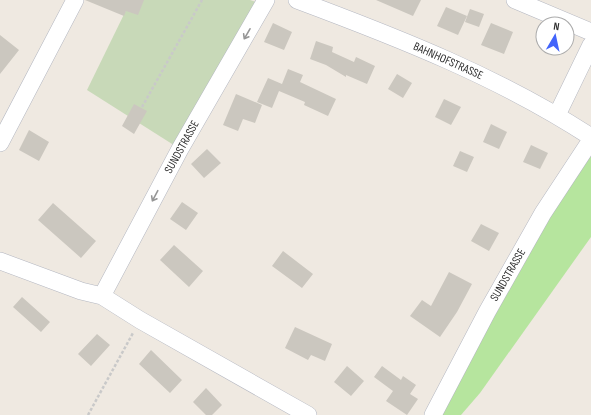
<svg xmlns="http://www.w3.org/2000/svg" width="591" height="415" font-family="'Sofia Sans Condensed',sans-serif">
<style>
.green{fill:#b6e59e}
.cemetery{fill:#c8d9b8}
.building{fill:#cbc7bf}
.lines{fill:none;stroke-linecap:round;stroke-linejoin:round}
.minor-casing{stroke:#b4b7c1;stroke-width:18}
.path{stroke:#c9c9c9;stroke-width:2.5;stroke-dasharray:3 2;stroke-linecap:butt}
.minor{stroke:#fff;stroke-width:17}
.oneway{stroke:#969696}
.labels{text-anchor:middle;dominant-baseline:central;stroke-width:3;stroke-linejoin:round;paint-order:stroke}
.street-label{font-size:12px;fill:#2e2e2e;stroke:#fff}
</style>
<rect width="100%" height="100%" fill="#efe9e1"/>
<!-- green -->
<path class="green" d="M 587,156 L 591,157 L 591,237 L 480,393 L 461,415 L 438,415 L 500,298 Z"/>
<!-- cemetery -->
<path class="cemetery" d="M 131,0 L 250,0 L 259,3 L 180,149 L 87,90 Z"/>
<!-- building -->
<path class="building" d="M 85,0 L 144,0 L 138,15 L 126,11 L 124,16 Z
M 376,0 L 421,0 L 413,16 Z
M 446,7 L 467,16 L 458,35 L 437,26 Z
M 470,9 L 484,14 L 479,27 L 465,22 Z
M 273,23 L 292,32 L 284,50 L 264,42 Z
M 491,23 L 513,32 L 504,54 L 481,45 Z
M 0,35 L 19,50 L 0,74 Z
M 316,41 L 333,47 L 332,52 L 354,62 L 356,57 L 375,66 L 367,84 L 346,75 L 346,77 L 326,65 L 310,59 Z
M 288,69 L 303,75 L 300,82 L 336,99 L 328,116 L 304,105 L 305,102 L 279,91 L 272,108 L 257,102 L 268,78 L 282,84 Z
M 397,74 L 412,83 L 403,98 L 388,89 Z
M 236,94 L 262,105 L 255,123 L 243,119 L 238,131 L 223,125 Z
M 444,99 L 461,107 L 451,125 L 435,117 Z
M 134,104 L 147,111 L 134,134 L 122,126 Z
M 491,124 L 507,132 L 499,149 L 483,142 Z
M 29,130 L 49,142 L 39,161 L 19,150 Z
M 531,145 L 548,153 L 540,169 L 523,162 Z
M 207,149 L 221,163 L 204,178 L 191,164 Z
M 460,151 L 474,157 L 467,172 L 453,166 Z
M 182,202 L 198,213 L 186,230 L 170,219 Z
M 53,203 L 96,241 L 81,258 L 38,220 Z
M 481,224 L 499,233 L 489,251 L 471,241 Z
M 174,245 L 203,271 L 189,287 L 160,260 Z
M 283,251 L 313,274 L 302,288 L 272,266 Z
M 449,272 L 472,284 L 457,312 L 440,337 L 410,316 L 422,300 L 431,306 Z
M 22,297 L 50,322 L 41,332 L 13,307 Z
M 295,327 L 332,344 L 325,361 L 311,355 L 308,360 L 285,348 Z
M 97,334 L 110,345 L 91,366 L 78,354 Z
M 151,350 L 182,380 L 170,393 L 139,364 Z
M 347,366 L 364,381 L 351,396 L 334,382 Z
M 382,366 L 401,380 L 403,376 L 416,385 L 410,394 L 418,399 L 407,415 L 386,401 L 393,391 L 374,377 Z
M 206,388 L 222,405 L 212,415 L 206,415 L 193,402 Z"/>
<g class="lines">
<defs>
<path id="minor" d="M 297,0 C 399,38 501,78 591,137
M 515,0 L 591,32
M 557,115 L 591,45
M 0,143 L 75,0
M 0,261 L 81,291 L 102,296 L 140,320 L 308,415
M 102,296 L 180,149 L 266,0
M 433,415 L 487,312 L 543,213 L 591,140"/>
</defs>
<!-- minor casing -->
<use href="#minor" class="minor-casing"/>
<!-- path -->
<path class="path" d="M 142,107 L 202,0
M 88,415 L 133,333"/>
<!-- minor -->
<use href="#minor" class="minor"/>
</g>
<!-- one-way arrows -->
<defs><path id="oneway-shaft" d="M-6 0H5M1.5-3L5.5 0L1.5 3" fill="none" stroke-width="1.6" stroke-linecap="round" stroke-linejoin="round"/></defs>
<g class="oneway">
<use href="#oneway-shaft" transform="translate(247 34) rotate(120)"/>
<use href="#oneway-shaft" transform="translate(155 196) rotate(118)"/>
</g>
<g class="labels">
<!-- street labels -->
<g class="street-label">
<text transform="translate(448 61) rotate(24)">BAHNHOFSTRASSE</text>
<text transform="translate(182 147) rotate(-61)">SUNDSTRASSE</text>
<text transform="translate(508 275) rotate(-60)">SUNDSTRASSE</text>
</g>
</g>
<!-- north arrow -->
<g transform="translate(555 36) rotate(9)"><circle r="19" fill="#ffffff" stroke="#ababab"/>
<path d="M0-3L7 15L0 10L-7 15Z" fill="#4264fb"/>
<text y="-6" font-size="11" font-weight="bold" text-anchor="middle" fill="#2e2e2e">N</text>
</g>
</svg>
